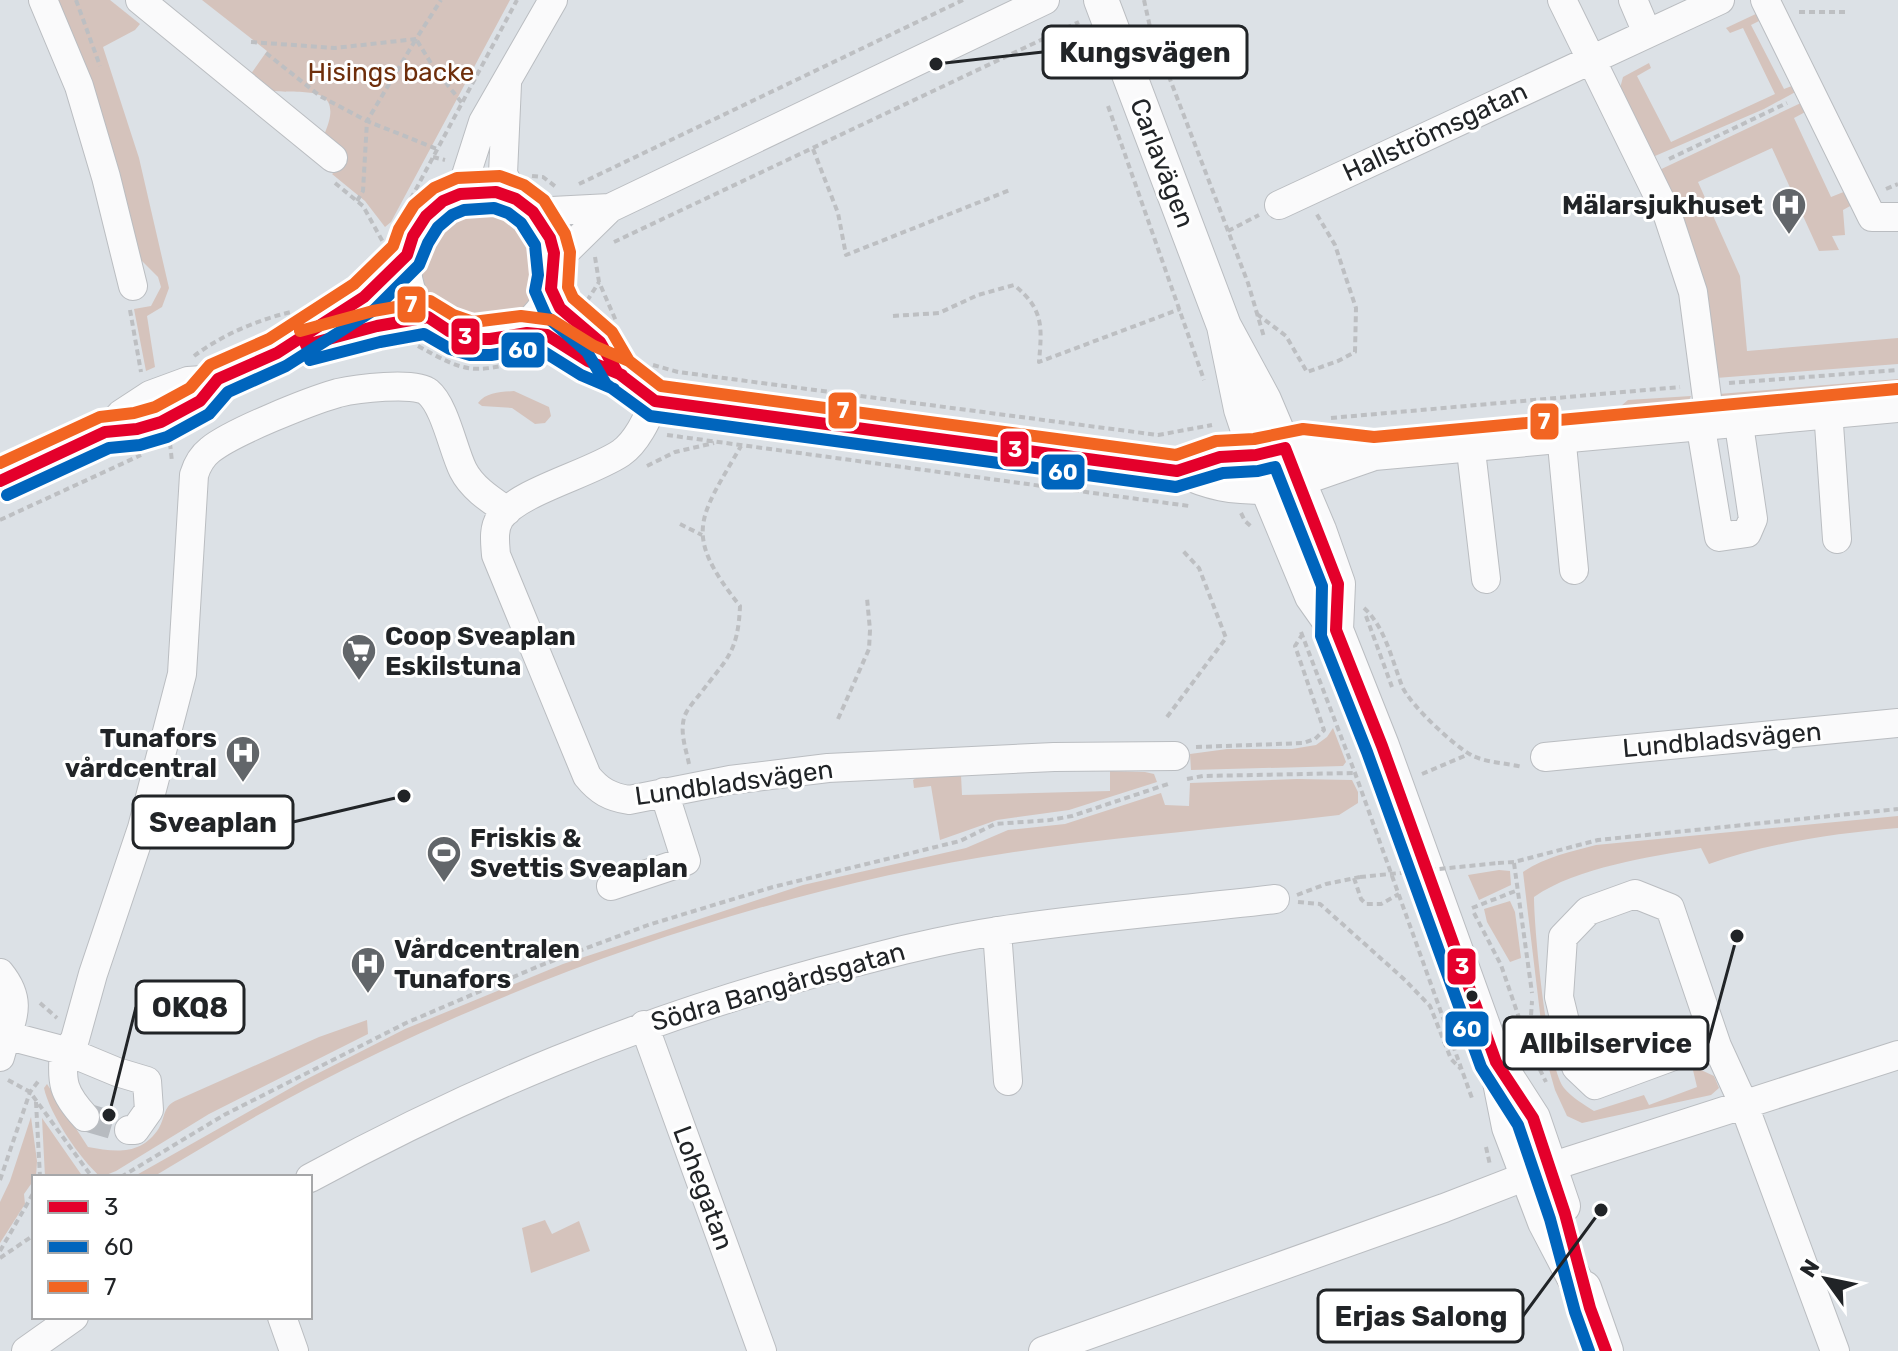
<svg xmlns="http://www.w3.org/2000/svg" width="1898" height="1351" font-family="Rubik,sans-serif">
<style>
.green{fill:#d5c3bc}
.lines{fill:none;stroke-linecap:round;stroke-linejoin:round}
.minor-tunnel{stroke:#b7bbc0;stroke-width:28;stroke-dasharray:28 14;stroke-linecap:butt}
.minor-casing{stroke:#babdc1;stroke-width:30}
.major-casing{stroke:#babdc1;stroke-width:36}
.path{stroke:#bdbfc2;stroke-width:4;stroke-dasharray:6 4;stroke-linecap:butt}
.minor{stroke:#fafafb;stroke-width:28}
.major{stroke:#fafafb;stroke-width:34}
.path-bridge{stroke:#bdbfc2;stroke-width:4;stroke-dasharray:6 4;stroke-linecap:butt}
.bus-1-casing{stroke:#fff;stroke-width:18}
.bus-2-casing{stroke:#fff;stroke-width:18}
.bus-3-casing{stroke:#fff;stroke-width:18}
.bus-1{stroke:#e4002b;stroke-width:12}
.bus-2{stroke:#0065bd;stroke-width:12}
.bus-3{stroke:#f26522;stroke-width:12}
.bus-dot{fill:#212427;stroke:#fff;stroke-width:3}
.labels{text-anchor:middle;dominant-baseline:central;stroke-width:6;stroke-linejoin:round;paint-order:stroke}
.park-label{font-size:26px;fill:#6e2e0b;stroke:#fff}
.street-label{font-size:26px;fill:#212427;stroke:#fff}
.poi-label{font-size:26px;font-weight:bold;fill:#212427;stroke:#fff;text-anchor:start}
.leader{fill:none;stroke:#212427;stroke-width:3}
.callout-dot{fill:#212427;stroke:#fff;stroke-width:3}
.callout{fill:#fff;stroke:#212427;stroke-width:3}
.callout-label{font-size:28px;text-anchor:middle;font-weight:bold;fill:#212427}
.line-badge{stroke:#fff;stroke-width:3}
.badge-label{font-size:22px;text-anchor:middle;font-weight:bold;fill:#fff}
</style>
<rect width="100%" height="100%" fill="#dce1e6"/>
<!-- green -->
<path class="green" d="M 53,0 L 110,0 L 140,24 L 135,30 L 103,47 L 139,158 L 169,288 L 162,307 L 147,316 L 155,367 L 146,371 L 134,309 L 151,306 L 161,287 L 158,277 L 134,253 Z
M 202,0 L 510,0 L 391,222 L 385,227 L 365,201 L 332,174 L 336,171 L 324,135 C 350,76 290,98 263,89 C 258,88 252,81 248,78 L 267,51 Z
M 1760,12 L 1765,18 L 1751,25 L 1784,89 L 1797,84 L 1799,90 L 1764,109 L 1648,159 L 1619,92 L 1623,77 L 1649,63 L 1651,68 L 1637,76 L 1671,142 L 1775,94 L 1743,28 L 1730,33 L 1726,28 Z
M 1803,102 L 1809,110 L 1794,118 L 1831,197 L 1846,191 L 1852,205 L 1843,210 L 1845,235 L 1832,236 L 1839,250 L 1819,251 L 1772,148 L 1698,182 L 1740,276 L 1747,351 L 1898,338 L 1898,364 L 1716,378 L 1653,173 Z
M420 268a60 60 0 1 1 120 0a60 60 0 1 1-120 0Z
M 1898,379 L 1898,390 L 1728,404 L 1719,394 Z
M 514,391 L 549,407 L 551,416 L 545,423 L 535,424 L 512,408 L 482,406 L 478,403 C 486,392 501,392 514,391 Z
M 1691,396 C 1682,419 1642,413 1620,414 L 1621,406 L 1628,400 Z
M 1333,728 L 1346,762 L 1343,766 L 1191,770 L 1190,754 L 1227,749 L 1292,749 L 1316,745 L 1327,737 Z
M 1110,771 L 1145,772 L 1154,774 L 1157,782 L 1069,810 L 997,820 L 940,840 L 931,786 L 914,788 L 913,780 L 918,777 L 961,775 L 962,795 L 1110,791 Z
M 1297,779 L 1352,780 L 1358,792 L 1358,803 L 1339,815 C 1231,828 1122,836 1014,852 C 774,888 520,977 306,1089 C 254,1116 203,1147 153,1177 L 133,1177 L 303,1081 L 405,1029 L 563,964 L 803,885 L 966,848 L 1008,830 L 1065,824 L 1161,793 L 1165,805 L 1189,806 L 1190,783 Z
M 1898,816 L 1898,828 C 1837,833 1767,843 1709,864 L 1701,848 C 1650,857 1577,867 1534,897 C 1534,929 1547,1067 1564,1088 C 1571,1097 1585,1105 1594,1111 L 1644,1095 L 1649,1105 L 1697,1087 L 1693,1070 L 1701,1070 L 1714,1076 L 1719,1088 L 1711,1095 L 1582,1123 L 1567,1116 L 1555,1090 L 1545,1055 L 1523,872 C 1545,857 1570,852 1596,845 Z
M 1499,870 L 1510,871 L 1511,885 L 1479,900 L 1468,875 Z
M 1510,901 L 1515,912 L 1521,958 L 1510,962 L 1487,922 L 1484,909 Z
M 367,1020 L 368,1034 L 209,1114 L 116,1171 L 101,1177 C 81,1161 49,1113 44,1088 L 47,1084 L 88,1147 C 115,1152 141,1156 159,1128 C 165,1118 163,1107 175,1101 L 319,1037 Z
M 31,1117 L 37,1161 L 36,1177 L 24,1194 L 25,1204 L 0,1243 L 0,1202 L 10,1181 Z
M 42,1118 L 83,1177 L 45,1177 Z
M 545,1220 L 552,1234 L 579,1221 L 590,1251 L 531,1273 L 522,1228 Z"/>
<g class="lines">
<!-- minor-tunnel -->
<path class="minor-tunnel" d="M 85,1117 L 129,1130"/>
<defs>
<path id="minor" d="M 43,0 L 79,86 L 106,177 L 133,286
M 140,0 L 333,158
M 1562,0 L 1668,216 L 1693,292 L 1710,421
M 1633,0 L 1647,33
M 1765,0 L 1872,217 L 1898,217
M 507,84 L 503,174 L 516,199
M407 265a74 74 0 1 1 148 0a74 74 0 1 1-148 0Z
M 460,194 L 483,122 L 553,0
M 1279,205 L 1720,0
M 533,212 L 610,208
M 554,263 L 610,208 L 1045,0
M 551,289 L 560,308 L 600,342 L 617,372
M 509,334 L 541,333 L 562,342 L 590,362 L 617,372 L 655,401 L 1177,471 C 1210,487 1231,490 1268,490
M 301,337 L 364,297 L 407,255
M 655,401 C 647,419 637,442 621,453 C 590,474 519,491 500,518 C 493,529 495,542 496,555 L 587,776 C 599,791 610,797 629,800 L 730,780 L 828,768 L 1054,757 L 1175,756
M 1828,410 L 1837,539
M 1700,422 L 1719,537 L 1747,533 L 1753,519 L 1738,418
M 105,432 L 121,414 L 150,395 L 188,381 L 218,379 L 277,353 L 377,326 L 428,317
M 1561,434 L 1574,570
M 1470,442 L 1486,579
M 1177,471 L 1220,457 L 1256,455
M 0,481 L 105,432 L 137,429 L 161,422 L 200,401 L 218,379
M 1545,757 L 1898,723
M 611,886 L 686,861 L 664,792
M 997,931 L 1008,1081
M 0,973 C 26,1005 9,1022 0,1057
M 644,1025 L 762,1351
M 5,1035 L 62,1050 L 70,1047 L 75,1039 L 93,974 L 142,828 L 182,674 L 194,475 C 197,465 201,457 210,450 C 232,432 310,401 338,393 C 355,389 415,381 428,392 C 445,406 453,450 463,470 C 472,488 491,500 507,511
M 1717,1046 L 1679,1054 L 1595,1085 L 1576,1067 L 1559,997 L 1563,937 L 1588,911 L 1635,894 L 1670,908 L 1717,1046 L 1744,1105 L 1835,1351
M 85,1117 C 63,1093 61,1083 64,1050 L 117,1072 L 147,1081 L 149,1110 L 135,1130 L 129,1130
M 310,1178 C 476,1088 633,1023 815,973 C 875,957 937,940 998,931 C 1090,917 1183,910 1275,899
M 282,1317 L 294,1351
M 26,1351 L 74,1317
M 1043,1351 L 1444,1208 L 1550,1167 L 1898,1055"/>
<path id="major" d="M 1101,0 L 1224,326 L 1264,400 L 1319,530 L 1338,584 L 1336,630
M 1224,326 L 1241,409 L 1268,490 L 1312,596 L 1336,630 L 1382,746 L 1496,1062 L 1509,1127 L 1545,1222 L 1590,1308
M 1264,453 L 1305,445 L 1366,451
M 1279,486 L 1374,453 L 1898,405
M 1506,1076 L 1533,1118 L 1563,1206
M 1584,1288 L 1606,1351"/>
</defs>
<!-- minor casing -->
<use href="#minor" class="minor-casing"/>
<!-- major casing -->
<use href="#major" class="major-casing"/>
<!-- path -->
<path class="path" d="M 76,0 L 100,66
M 1144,0 L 1150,27 L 1248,283 L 1264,337
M 1799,12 L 1845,12
M 251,42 L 335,48 L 416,39 L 441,0
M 266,53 L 320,96 L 367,121 L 416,39 L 434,68 L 462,103
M 1108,106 L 1204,380
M 813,149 L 838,213 L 846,255 L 1010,190
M 433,157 L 445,160
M 1669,159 L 1787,103
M 532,176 L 543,177 L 556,187
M 335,183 L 363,206 L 384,244
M 579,184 L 963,0
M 1886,189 L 1898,184
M 357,201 L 363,191 L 367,121 L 437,149
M 1228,231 L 1259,215
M 392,234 L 517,0
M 614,242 L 1079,22
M 595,257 L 599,282 L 616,321
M 587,301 L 599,282
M 130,310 L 141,372
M 1257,314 L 1286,336 L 1307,372 L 1338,361 L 1355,352 L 1356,308 L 1335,245 L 1316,213
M 893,316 L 939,313 L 978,295 L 1014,285 C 1044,309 1042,327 1039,362 L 1180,309
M 418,346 C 465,372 471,374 523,361
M 194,356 C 222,335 257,320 291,312
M 653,365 L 678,372 L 1158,435 L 1212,425
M 1729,383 L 1898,370
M 1331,418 L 1680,387
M 667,435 L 1189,506
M 170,443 L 172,462
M 647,466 L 675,452 L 714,443
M 1241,513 L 1245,521 L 1253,528
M 0,520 L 141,455
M 680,524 L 702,535
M 1364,608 C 1385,627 1392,660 1402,686 C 1410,705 1455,747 1473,756 C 1488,763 1507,763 1522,767
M 1366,616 L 1392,687
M 1301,632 L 1355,773 L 1473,1101
M 1167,717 L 1226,638 L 1199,568 L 1183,551
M 838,719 L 869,649 L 870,630 L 867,598
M 1196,747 L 1303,743 L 1315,739 L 1324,730 L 1295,646 L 1302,635
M 689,764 C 686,749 679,731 685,715 C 688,708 695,700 700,694 C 726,659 738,654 740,606 C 682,533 699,519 741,446
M 1422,774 L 1469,754
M 1187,779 L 1203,776 L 1354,773
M 1498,863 L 1514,862 L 1598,840 L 1898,809
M 1514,863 L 1532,993
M 1354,878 L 1361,899 L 1366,904 L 1381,904 L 1399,894
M 1297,895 L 1326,884 L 1360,877
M 1298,902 L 1320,904 L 1405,980 L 1430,1006 L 1451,1059 L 1461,1069
M 1472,908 L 1518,890
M 1474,913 L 1501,965 L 1529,1047 L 1546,1082
M 40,1003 L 57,1018
M 1529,1045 L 1532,1001
M 8,1080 L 30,1092 L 92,1177
M 36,1102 L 40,1177
M 1486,1147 L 1490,1165
M 121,1177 L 224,1115 L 406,1023 L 539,966 L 648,925 L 773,887 L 960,841 L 995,824 L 1050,820 L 1072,816 L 1171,783
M 0,1180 L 30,1092 L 40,1079
M 0,1251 L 34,1192
M 0,1258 L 34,1235"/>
<!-- minor -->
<use href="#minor" class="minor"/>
<!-- major -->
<use href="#major" class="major"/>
<!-- path-bridge -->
<path class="path-bridge" d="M 1360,877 L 1498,863"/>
<defs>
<path id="bus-1" d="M 306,345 L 377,326 L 428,317 L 449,331 L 473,339 L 490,339 L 527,333 L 547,335 L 588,361 L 622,375
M 0,481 L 105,432 L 137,429 L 161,422 L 200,401 L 218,379 L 277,353 L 364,297 L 407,255 L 413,236 L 426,216 L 443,201 L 460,194 L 496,192 L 516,199 L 533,212 L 550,238 L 554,253 L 551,289 L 560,308 L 600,342 L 617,372 L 655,401 L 1177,471 L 1220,457 L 1256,455 L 1285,448 L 1338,584 L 1336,630 L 1382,746 L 1496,1062 L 1533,1118 L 1565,1214 L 1590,1308 L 1606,1351"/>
<path id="bus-2" d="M 310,360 L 380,342 L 424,334 L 450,349 L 470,355 L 491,355 L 528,349 L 541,350 L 581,375 L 614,389
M 7,495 L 109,448 L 140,445 L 167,437 L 209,414 L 228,392 L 286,366 L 374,310 L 419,265 L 428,243 L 438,227 L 452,215 L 464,210 L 494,208 L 508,213 L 521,223 L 535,245 L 538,275 L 535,291 L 546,316 L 587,352 L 606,384 L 650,416 L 1176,487 L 1223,473 L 1258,471 L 1275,467 L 1322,586 L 1321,636 L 1367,752 L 1481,1067 L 1518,1125 L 1550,1219 L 1575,1312 L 1589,1351"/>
<path id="bus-3" d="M 300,331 L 373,311 L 430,301 L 453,315 L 473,322 L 521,316 L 552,320 L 594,346 L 629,361
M 0,463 L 100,417 L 134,413 L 155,407 L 190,388 L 210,365 L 269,339 L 354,284 L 393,246 L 399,229 L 414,205 L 434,188 L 457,178 L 500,176 L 524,185 L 544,200 L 565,234 L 570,252 L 568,287 L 573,298 L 612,332 L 629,361 L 661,386 L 1176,455 L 1216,441 L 1254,439 L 1303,429 L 1374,437 L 1897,389"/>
</defs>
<!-- bus-1 casing -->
<use href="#bus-1" class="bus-1-casing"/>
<!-- bus-2 casing -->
<use href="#bus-2" class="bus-2-casing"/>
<!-- bus-3 casing -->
<use href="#bus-3" class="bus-3-casing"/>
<!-- bus-1 -->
<use href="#bus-1" class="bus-1"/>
<!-- bus-2 -->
<use href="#bus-2" class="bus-2"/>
<!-- bus-3 -->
<use href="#bus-3" class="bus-3"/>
</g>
<!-- icons -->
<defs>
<symbol id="hospital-pin" viewBox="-11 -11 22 30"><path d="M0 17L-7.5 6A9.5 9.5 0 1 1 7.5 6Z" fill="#62666a" stroke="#fff"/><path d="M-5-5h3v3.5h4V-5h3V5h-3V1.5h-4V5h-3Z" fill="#fff"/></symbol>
<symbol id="supermarket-pin" viewBox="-11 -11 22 30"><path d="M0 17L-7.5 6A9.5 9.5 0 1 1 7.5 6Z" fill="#62666a" stroke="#fff"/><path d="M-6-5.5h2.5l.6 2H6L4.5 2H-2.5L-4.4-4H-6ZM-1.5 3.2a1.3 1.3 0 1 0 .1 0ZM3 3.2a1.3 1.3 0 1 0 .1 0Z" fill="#fff"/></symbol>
<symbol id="stadium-pin" viewBox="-11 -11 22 30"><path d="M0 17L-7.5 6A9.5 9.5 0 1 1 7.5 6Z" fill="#62666a" stroke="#fff"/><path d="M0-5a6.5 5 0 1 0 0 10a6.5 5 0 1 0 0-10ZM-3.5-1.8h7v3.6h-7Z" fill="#fff"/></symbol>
</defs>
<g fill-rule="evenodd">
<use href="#hospital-pin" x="1769" y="185" width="40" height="54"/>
<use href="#supermarket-pin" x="339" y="631" width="40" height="54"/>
<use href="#hospital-pin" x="223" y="733" width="40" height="54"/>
<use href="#stadium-pin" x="424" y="833" width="40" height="54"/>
<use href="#hospital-pin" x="348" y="944" width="40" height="54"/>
</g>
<!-- markers -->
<circle class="bus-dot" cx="1472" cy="996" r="7"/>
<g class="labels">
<!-- park labels -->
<g class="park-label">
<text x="391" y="72">Hisings backe</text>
</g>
<!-- street labels -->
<g class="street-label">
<text transform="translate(1435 132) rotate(-25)">Hallströmsgatan</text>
<text transform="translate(1162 163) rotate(69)">Carlavägen</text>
<text transform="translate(1722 740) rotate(-5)">Lundbladsvägen</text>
<text transform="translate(734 783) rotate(-8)">Lundbladsvägen</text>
<text transform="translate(778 987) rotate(-16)">Södra Bangårdsgatan</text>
<text transform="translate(703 1188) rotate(70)">Lohegatan</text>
</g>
<!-- poi labels -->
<g class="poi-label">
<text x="1763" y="205" text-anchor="end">Mälarsjukhuset</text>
<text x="385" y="636">Coop Sveaplan<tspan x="385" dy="30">Eskilstuna</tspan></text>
<text x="217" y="738" text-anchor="end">Tunafors<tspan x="217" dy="30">vårdcentral</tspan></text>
<text x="470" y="838">Friskis &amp;<tspan x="470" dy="30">Svettis Sveaplan</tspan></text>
<text x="394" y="949">Vårdcentralen<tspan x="394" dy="30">Tunafors</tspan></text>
</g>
</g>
<!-- callouts -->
<path class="leader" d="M936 64L1043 52M404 796L293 822M109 1115L136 1007M1737 936L1708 1043M1601 1210L1523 1316"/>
<g class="callout-dot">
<circle cx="936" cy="64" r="8"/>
<circle cx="404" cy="796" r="8"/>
<circle cx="109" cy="1115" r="8"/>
<circle cx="1737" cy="936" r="8"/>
<circle cx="1601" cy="1210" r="8"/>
</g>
<g class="callout">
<rect x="1043" y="26" width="204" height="52" rx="8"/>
<rect x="133" y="796" width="160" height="52" rx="8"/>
<rect x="136" y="981" width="108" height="52" rx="8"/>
<rect x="1504" y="1017" width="204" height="52" rx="8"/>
<rect x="1318" y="1290" width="205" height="52" rx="8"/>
</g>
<g class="callout-label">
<text x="1145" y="62">Kungsvägen</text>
<text x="213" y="832">Sveaplan</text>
<text x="190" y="1017">OKQ8</text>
<text x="1606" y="1053">Allbilservice</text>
<text x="1421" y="1326">Erjas Salong</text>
</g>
<g class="line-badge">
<rect x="396" y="285" width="31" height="39" rx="8" fill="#f26522"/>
<rect x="450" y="317" width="31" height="39" rx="8" fill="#e4002b"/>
<rect x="500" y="331" width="46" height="38" rx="8" fill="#0065bd"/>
<rect x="827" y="391" width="31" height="39" rx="8" fill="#f26522"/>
<rect x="1529" y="402" width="31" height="39" rx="8" fill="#f26522"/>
<rect x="999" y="430" width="31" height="38" rx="8" fill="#e4002b"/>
<rect x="1040" y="453" width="46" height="38" rx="8" fill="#0065bd"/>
<rect x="1446" y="947" width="31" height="39" rx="8" fill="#e4002b"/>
<rect x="1444" y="1010" width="46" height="38" rx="8" fill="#0065bd"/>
</g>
<g class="badge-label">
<text x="411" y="312">7</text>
<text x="465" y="344">3</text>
<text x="523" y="358">60</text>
<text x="843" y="418">7</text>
<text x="1544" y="429">7</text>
<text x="1015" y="457">3</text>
<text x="1063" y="480">60</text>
<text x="1462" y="974">3</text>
<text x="1467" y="1037">60</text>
</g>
<!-- legend -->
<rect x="32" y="1175" width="280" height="144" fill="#ffffff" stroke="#a6a7a9" stroke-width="2"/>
<rect x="48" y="1201" width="40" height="12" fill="#e4002b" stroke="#a6a7a9" stroke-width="2"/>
<text x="104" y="1215" font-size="24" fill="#212427">3</text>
<rect x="48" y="1241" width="40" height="12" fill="#0065bd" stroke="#a6a7a9" stroke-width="2"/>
<text x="104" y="1255" font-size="24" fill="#212427">60</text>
<rect x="48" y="1281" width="40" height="12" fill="#f26522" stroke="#a6a7a9" stroke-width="2"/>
<text x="104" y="1295" font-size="24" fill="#212427">7</text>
<!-- north arrow -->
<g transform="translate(1826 1279) rotate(303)" stroke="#ffffff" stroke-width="6" paint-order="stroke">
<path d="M0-6L14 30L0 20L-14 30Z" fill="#212427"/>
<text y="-12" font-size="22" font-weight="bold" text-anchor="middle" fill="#212427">N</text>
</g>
</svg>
